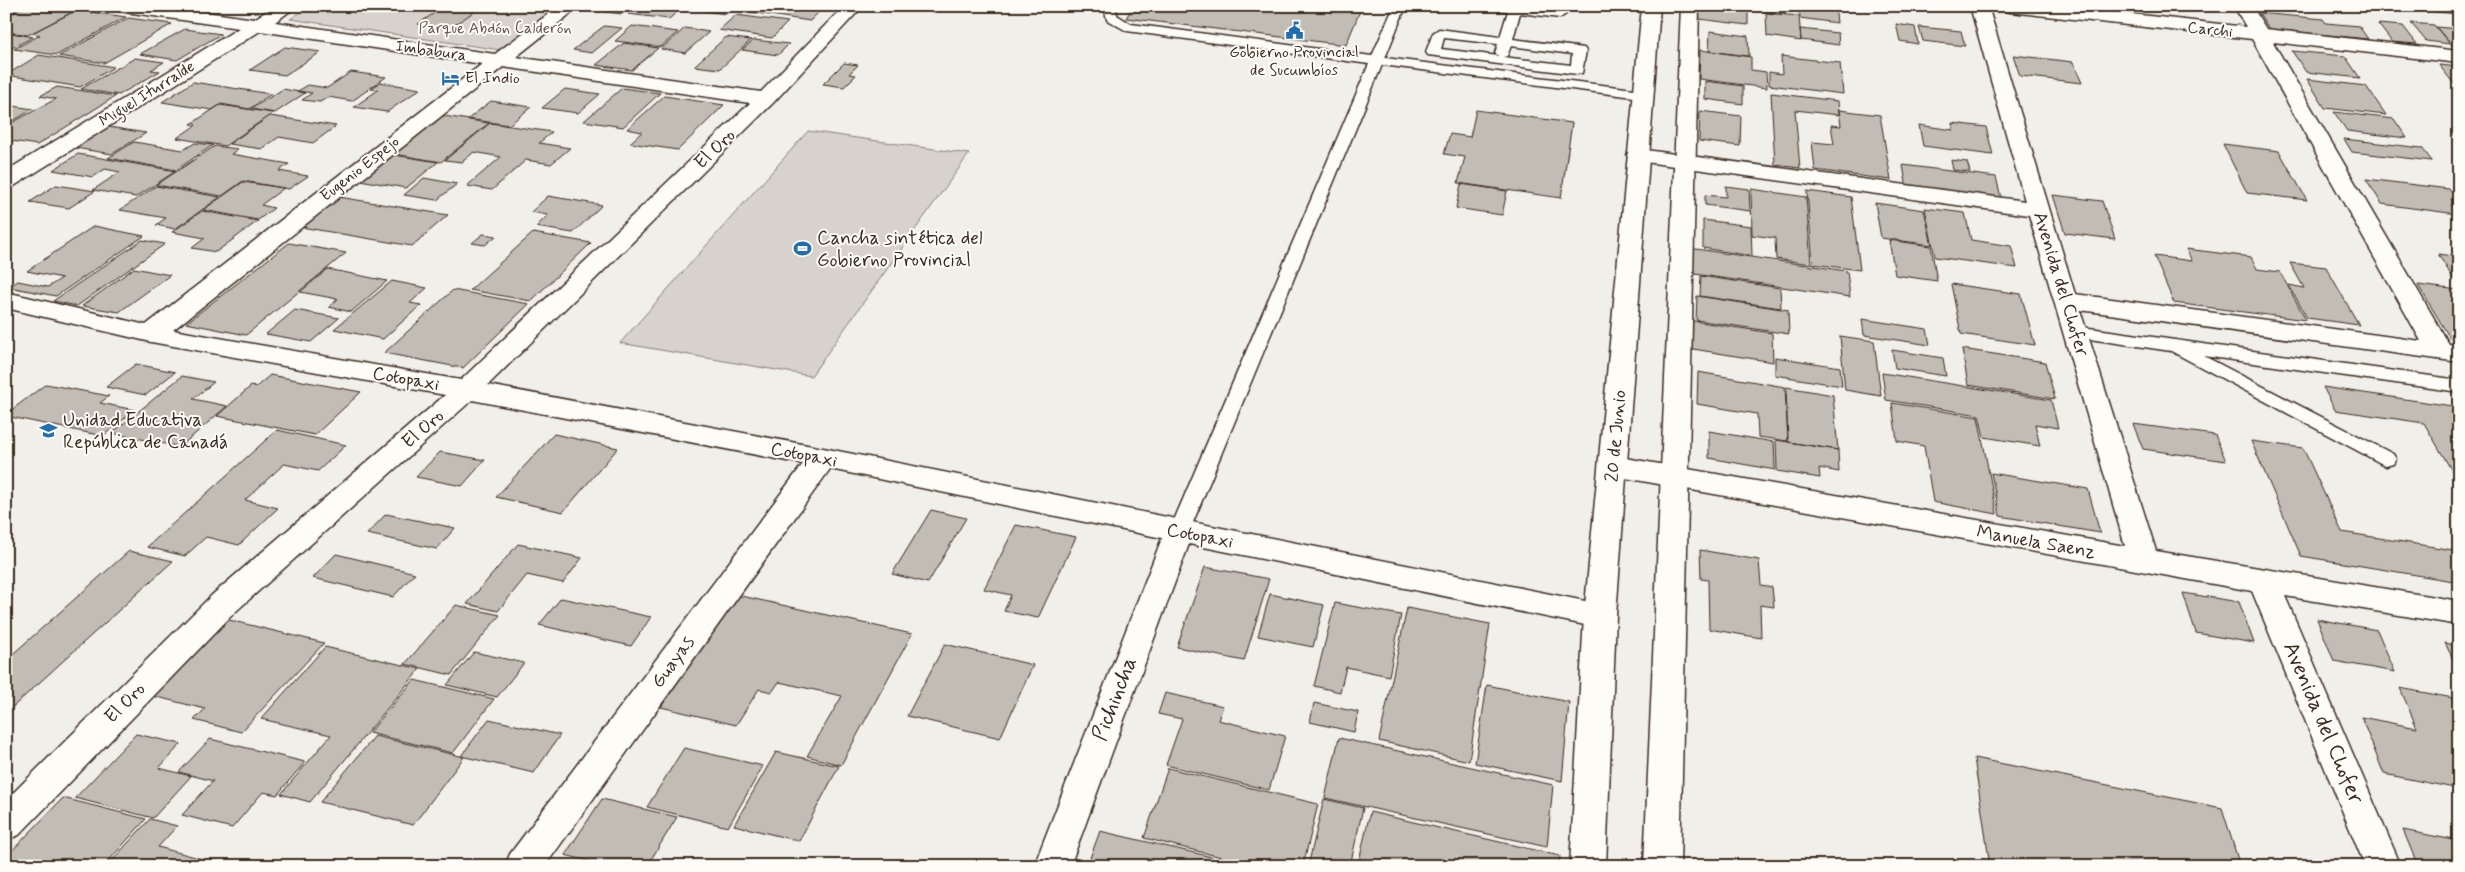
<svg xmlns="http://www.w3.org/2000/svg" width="2465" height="872" font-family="Mynerve,sans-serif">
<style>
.green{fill:#d7d2cc;stroke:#897e75}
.building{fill:#c1bcb4;stroke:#3b2a1e}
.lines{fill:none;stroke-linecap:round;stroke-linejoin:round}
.service-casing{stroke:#3b2a1e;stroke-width:3}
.minor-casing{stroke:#3b2a1e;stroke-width:3}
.tertiary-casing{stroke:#3b2a1e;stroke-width:3}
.secondary-casing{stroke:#3b2a1e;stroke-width:3}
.service{fill:#fdfcf7;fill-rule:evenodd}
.minor{fill:#fdfcf7;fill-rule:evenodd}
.tertiary{fill:#fdfcf7;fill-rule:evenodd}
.secondary{fill:#fdfcf7;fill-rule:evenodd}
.labels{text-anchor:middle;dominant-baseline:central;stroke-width:4;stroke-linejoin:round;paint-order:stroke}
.far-park-label{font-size:16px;fill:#62544a;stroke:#fdfcf7}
.far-street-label{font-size:16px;fill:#3b2a1e;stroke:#fdfcf7}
.far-poi-label{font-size:16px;fill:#3b2a1e;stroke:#fdfcf7}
.street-label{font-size:19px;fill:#3b2a1e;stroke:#fdfcf7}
.poi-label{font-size:19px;fill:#3b2a1e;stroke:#fdfcf7;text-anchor:start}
.near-street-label{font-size:22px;fill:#3b2a1e;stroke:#fdfcf7}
</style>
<rect width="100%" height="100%" fill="#f1efea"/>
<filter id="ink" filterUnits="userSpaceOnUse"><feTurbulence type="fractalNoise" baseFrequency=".02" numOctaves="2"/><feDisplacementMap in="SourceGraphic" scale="10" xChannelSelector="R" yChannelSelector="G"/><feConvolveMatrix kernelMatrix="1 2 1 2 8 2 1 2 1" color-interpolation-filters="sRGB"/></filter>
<g filter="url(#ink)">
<!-- green -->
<path class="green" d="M 311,6 L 560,6 L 501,50 L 290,19 Z
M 808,131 L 969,154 L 811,376 L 620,343 Z"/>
<!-- building -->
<path class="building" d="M 26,6 L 55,6 L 76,10 L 28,35 L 6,32 L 6,16 Z
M 445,6 L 482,6 L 449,29 L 418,24 Z
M 587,6 L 633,6 L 622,14 L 583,9 Z
M 637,6 L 684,6 L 669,19 L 628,14 Z
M 700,6 L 735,6 L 726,14 L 696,10 Z
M 740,6 L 825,6 L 810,21 L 736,10 Z
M 1119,6 L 1362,6 L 1346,45 L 1126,18 L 1132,8 Z
M 1700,6 L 1748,10 L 1748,25 L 1699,19 Z
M 1717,6 L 1784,6 L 1785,14 Z
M 1818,6 L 1835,6 L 1837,23 L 1800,18 L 1799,7 L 1818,10 Z
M 1885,6 L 1909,6 L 1910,12 L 1885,9 Z
M 2423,6 L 2459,6 L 2459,14 L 2427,11 Z
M 77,10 L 126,17 L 57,55 L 14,49 L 40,35 L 32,33 Z
M 1766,13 L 1799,16 L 1801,41 L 1767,36 Z
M 2259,13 L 2323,19 L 2326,23 L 2359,26 L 2368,39 L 2269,29 Z
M 736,15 L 788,22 L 772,38 L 719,30 Z
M 128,18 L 172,24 L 104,63 L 59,56 Z
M 2411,23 L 2434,25 L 2450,44 L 2426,41 Z
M 1896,24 L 1915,27 L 1918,44 L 1900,41 Z
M 2378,24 L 2403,26 L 2417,44 L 2392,42 Z
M 604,26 L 622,28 L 592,53 L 573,50 Z
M 632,26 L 678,32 L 661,47 L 615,41 Z
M 1919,27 L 1961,31 L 1965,46 L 1923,41 Z
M 2436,27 L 2459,29 L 2459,49 L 2455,49 Z
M 685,28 L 709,32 L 685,53 L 661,49 Z
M 185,29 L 221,34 L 177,60 L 140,54 Z
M 1800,29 L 1838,33 L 1839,45 L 1801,40 Z
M 1710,31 L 1748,36 L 1749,56 L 1709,51 Z
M 6,32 L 33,37 L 6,51 Z
M 726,37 L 751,40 L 720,69 L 694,66 Z
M 754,40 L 789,44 L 778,55 L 742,50 Z
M 624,43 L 658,48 L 632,70 L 596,65 Z
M 285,47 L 321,52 L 285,75 L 250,70 Z
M 1700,50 L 1751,57 L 1751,70 L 1766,72 L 1767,88 L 1699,79 Z
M 2292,51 L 2345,56 L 2360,78 L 2306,72 Z
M 39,55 L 114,67 L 80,87 L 6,75 Z
M 2013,55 L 2073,62 L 2082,83 L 2020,76 Z
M 1781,56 L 1840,63 L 1843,94 L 1769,85 L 1769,72 L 1782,74 Z
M 135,58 L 164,62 L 151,70 L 160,71 L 119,95 L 81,89 Z
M 844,63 L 858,65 L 849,74 L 856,75 L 844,87 L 823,84 Z
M 2439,65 L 2459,67 L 2459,89 L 2458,89 Z
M 351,72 L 386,77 L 352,101 L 328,97 L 320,102 L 302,100 L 312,93 L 298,91 L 308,85 L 327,88 Z
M 2307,79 L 2366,86 L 2386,115 L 2325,108 Z
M 1705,81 L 1743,86 L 1743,104 L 1705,99 Z
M 193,82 L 271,94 L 249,109 L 221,104 L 212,110 L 162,102 Z
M 380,82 L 420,89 L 387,112 L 354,107 L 378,90 L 371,89 Z
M 57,87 L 116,96 L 37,145 L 6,140 L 6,126 L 56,99 L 40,96 Z
M 622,88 L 660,93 L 623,127 L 584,121 Z
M 283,89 L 305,93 L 275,113 L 251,109 Z
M 565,89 L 600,94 L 578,113 L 542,108 Z
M 1771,93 L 1838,101 L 1839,115 L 1795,110 L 1800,168 L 1775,165 Z
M 664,96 L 724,105 L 678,150 L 630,143 L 642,132 L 627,129 Z
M 491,101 L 531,107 L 509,125 L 468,119 Z
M 6,105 L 33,109 L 6,125 Z
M 220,105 L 273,113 L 225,146 L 177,138 L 196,125 L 191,124 Z
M 1476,110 L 1572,123 L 1561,198 L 1458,183 L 1465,157 L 1444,154 L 1450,134 L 1470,137 Z
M 1839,110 L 1880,115 L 1891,180 L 1815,170 L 1812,142 L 1834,144 L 1831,125 L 1841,126 Z
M 1700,111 L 1741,116 L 1740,146 L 1699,141 Z
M 2334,112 L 2394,119 L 2407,138 L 2347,131 Z
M 437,115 L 489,123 L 441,162 L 388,153 Z
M 270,116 L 336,126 L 313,143 L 279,137 L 262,149 L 229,144 Z
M 490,123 L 552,132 L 539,143 L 570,148 L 551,164 L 526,160 L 492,190 L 467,186 L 501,157 L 474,152 L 462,162 L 445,160 Z
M 1952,123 L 1986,127 L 1993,155 L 1923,146 L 1919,125 L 1953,130 Z
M 109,127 L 146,133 L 112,154 L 75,148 Z
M 2344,139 L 2422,148 L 2432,161 L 2352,152 Z
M 134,142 L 183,150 L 195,143 L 213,145 L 176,170 L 108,158 Z
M 2223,144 L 2279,151 L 2307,200 L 2247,193 Z
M 215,146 L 238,149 L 231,154 L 289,164 L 279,171 L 308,176 L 289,189 L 243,181 L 222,196 L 156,185 Z
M 78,154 L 176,171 L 136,197 L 93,190 L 120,172 L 105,169 L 93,177 L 53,170 Z
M 388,154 L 438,162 L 406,188 L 354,179 Z
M 1951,160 L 1967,162 L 1970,172 L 1953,170 Z
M 1903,165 L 1996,177 L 2002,202 L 1907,189 Z
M 424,178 L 457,184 L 437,200 L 404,195 Z
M 2366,179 L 2449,189 L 2459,202 L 2459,206 L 2451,205 L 2457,214 L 2382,204 Z
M 243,182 L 284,188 L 261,205 L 274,208 L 258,220 L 203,210 Z
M 1461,184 L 1507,191 L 1502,215 L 1456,208 Z
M 56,185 L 95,191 L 69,208 L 30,202 Z
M 156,186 L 220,197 L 175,229 L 156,225 L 166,218 L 120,210 Z
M 1726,186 L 1749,189 L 1750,211 L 1705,205 L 1705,195 L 1726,197 Z
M 1751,189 L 1806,197 L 1811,264 L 1776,259 L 1775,238 L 1752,235 Z
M 1807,191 L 1851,197 L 1860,270 L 1813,264 Z
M 2053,195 L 2102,201 L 2115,239 L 2065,233 Z
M 548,196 L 602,205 L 573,233 L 536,227 L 548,215 L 531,212 Z
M 339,197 L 448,215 L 412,246 L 301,227 Z
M 1875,203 L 1924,210 L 1932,245 L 1881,238 Z
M 1925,208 L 1965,213 L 1971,240 L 2011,246 L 2017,268 L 1935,257 Z
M 202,211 L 258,221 L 216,252 L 192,248 L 205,238 L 172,232 Z
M 1703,220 L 1751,226 L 1752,256 L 1703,248 Z
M 94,226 L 144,236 L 56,296 L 9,287 L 18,281 L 48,287 L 62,278 L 27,271 Z
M 533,233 L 591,243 L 531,301 L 470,290 Z
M 483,234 L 496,236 L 485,245 L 472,243 Z
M 142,240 L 165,244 L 77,306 L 53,301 Z
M 1889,240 L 1931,246 L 1937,281 L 1895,275 Z
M 289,243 L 346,253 L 246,335 L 186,323 Z
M 1689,248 L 1847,271 L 1850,297 L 1688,273 Z
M 2186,249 L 2251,257 L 2257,269 L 2280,272 L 2306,320 L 2174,303 L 2154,256 L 2192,261 Z
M 2438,254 L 2459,257 L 2459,279 L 2453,278 Z
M 2290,263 L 2326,267 L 2359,325 L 2307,318 L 2289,285 L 2304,288 Z
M 134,268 L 170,275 L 119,312 L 82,306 Z
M 328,269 L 387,281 L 351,312 L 329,307 L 338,299 L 300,292 Z
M 1701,276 L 1780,288 L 1781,308 L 1700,296 Z
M 392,281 L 427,288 L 410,303 L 421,305 L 383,339 L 334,329 Z
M 1951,284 L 2021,294 L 2035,345 L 1961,334 Z
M 2418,285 L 2459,290 L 2459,344 L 2453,343 Z
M 453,290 L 529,304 L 463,368 L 384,353 Z
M 1697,296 L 1788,310 L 1789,334 L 1696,320 Z
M 295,310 L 339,318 L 311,342 L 266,334 Z
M 1862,319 L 1927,329 L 1930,345 L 1864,335 Z
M 1687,320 L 1772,333 L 1773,362 L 1687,348 Z
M 1840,336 L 1874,341 L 1881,396 L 1845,390 Z
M 1962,349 L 2045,362 L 2055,399 L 1968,385 Z
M 1892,350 L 1943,358 L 1946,376 L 1895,368 Z
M 1775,357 L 1840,367 L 1842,386 L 1775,375 Z
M 136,364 L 175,372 L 146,395 L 106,387 Z
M 1698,372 L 1785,387 L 1788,441 L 1758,437 L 1757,414 L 1697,404 Z
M 1882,373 L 2051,400 L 2058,428 L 2035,424 L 2040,446 L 1984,437 L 1979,415 L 1886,400 Z
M 270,375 L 361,392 L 315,435 L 217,416 L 251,386 L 256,387 Z
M 182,376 L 214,382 L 193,399 L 227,406 L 180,447 L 112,433 Z
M 46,384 L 109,396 L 100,403 L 135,410 L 103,436 L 6,416 L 6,414 Z
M 1786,387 L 1833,395 L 1838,450 L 1788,442 Z
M 2323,387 L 2459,407 L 2459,483 L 2424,423 L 2335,410 Z
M 1892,403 L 1978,417 L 1997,514 L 1933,502 L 1924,446 L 1897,441 Z
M 2133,424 L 2215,435 L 2226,461 L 2143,449 Z
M 277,430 L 346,445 L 318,471 L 284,464 L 245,500 L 278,508 L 239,545 L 206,537 L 185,556 L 147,547 Z
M 1709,431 L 1774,442 L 1775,470 L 1709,458 Z
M 554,434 L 618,448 L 563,512 L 496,497 Z
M 1776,440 L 1838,450 L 1839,472 L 1819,468 L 1820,478 L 1777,471 Z
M 2251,441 L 2303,448 L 2342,532 L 2459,551 L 2459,582 L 2301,556 Z
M 440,452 L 485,460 L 462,486 L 416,477 Z
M 1991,473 L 2088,489 L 2100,533 L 2000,516 Z
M 931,510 L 966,518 L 928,583 L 892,574 Z
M 386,514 L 455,528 L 437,549 L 367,534 Z
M 1016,525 L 1076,537 L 1038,618 L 1004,611 L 1011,595 L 984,589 Z
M 518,544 L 582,558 L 563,583 L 527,575 L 498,611 L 467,604 Z
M 1700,550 L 1759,560 L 1761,585 L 1772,587 L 1774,607 L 1760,605 L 1761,638 L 1709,629 L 1708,580 L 1701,579 Z
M 129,551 L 173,561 L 6,713 L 6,660 Z
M 336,554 L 415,573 L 393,597 L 313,578 Z
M 1205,567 L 1269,579 L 1244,661 L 1177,647 Z
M 2183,593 L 2239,602 L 2254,643 L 2196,633 Z
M 1270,594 L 1324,605 L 1313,647 L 1258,636 Z
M 737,595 L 912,634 L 841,765 L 807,756 L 842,696 L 779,682 L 772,692 L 759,689 L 736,725 L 661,707 Z
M 561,598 L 651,617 L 631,646 L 539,625 Z
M 1335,603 L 1401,615 L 1389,676 L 1346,667 L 1340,692 L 1314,686 Z
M 456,605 L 500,615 L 451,675 L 405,664 Z
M 1407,608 L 1490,624 L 1469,761 L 1379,741 Z
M 225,619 L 324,643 L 241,732 L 194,720 L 205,709 L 149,695 Z
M 2317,619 L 2377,630 L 2395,672 L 2334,661 Z
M 2445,643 L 2459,646 L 2459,671 Z
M 945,644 L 1033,665 L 1000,738 L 907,716 Z
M 325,647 L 420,669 L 310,802 L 281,794 L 331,735 L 261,719 Z
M 474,652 L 524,663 L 497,697 L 447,685 Z
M 414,680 L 494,699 L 453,753 L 369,733 Z
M 1487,685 L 1569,702 L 1562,781 L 1475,763 Z
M 2400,688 L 2453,698 L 2459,710 L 2459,789 L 2384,774 L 2361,717 L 2417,728 Z
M 1165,693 L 1223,706 L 1218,720 L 1285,736 L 1269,790 L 1166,765 L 1182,719 L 1158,714 Z
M 1314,703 L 1358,712 L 1354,732 L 1310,722 Z
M 489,719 L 560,735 L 534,773 L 461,756 Z
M 136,734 L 181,744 L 159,768 L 191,776 L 153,818 L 75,798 Z
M 375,736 L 464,757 L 413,825 L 320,802 Z
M 1339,738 L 1553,785 L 1547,847 L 1325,798 Z
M 210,739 L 305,762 L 277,795 L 263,792 L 232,828 L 182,815 L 213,781 L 179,772 Z
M 684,748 L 763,766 L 728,827 L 647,807 Z
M 776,752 L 839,766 L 799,841 L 734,825 Z
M 1974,758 L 2222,808 L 2240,866 L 1990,866 Z
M 1168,768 L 1318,804 L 1303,866 L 1258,866 L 1144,838 Z
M 63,798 L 146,819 L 104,866 L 6,866 L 6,857 Z
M 602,799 L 677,817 L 647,866 L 608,866 L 565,855 Z
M 1324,799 L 1363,808 L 1350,866 L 1308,866 Z
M 1370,812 L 1560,856 L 1559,866 L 1358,866 Z
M 150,819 L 177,826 L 158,847 L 206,860 L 202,866 L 107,866 Z
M 2403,830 L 2459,841 L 2459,866 L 2418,866 Z
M 1100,831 L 1212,857 L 1210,866 L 1087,866 Z"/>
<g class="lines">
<defs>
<path id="service" d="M 1104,6 L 1116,6 L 1117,15 L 1131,24 L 1372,56 L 1394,6 L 1406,6 L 1385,58 L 1642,90 L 1649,94 L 1642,98 L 1382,65 L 1189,532 L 1186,537 L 1179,540 L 1172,537 L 1169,532 L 1369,64 L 1127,31 L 1107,20 Z
M 1491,6 L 1529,6 L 1564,11 L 1566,14 L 1560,18 L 1520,13 L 1513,39 L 1584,48 L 1586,51 L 1582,73 L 1577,74 L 1428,55 L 1426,52 L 1433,33 L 1439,29 L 1500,37 L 1508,11 L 1493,9 ZM 1444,38 L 1498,44 L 1495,53 L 1499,56 L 1441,49 ZM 1511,46 L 1572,54 L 1571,65 L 1503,57 L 1507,56 Z
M 2075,326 L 2459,380 L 2459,392 L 2204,356 L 2393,454 L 2396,459 L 2393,464 L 2386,466 L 2171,351 L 2069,336 L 2066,332 L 2069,328 Z"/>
<path id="minor" d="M 116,6 L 165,6 L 254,19 L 275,6 L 297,6 L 275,22 L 495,54 L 559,6 L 580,6 L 516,57 L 761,92 L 844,6 L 863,6 L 773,103 L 488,385 L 823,448 L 1600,604 L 1611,607 L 1616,616 L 1611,625 L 1600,628 L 1189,544 L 1070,866 L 1034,866 L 1162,538 L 830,469 L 545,866 L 505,866 L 510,854 L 803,464 L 472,400 L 234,613 L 19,835 L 6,840 L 6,800 L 212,595 L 445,395 L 151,342 L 6,308 L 6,292 L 146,325 L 482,64 L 260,31 L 14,186 L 6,188 L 6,171 L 239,28 L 125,12 L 118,10 ZM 503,67 L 750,103 L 461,380 L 173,330 Z
M 1970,6 L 1988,6 L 2075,294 L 2421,341 L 2252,39 L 2010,12 L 2003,10 L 2001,6 L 2061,6 L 2246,27 L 2234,6 L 2252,6 L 2266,29 L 2459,51 L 2459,63 L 2273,42 L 2449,344 L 2459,346 L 2459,362 L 2080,310 L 2156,551 L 2459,601 L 2459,625 L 2285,596 L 2401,866 L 2365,866 L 2252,591 L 1614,476 L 1604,473 L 1600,466 L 1604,459 L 1614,456 L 2125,546 L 2029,215 L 1638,161 L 1630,160 L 1627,155 L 1630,150 L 1638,149 L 2025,201 Z"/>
<path id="tertiary" d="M 1642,6 L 1660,6 L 1616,616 L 1606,866 L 1570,866 L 1584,616 Z
M 1681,6 L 1699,6 L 1680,866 L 1644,866 Z"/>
<path id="secondary" d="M 6,6 L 18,6 L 13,12 L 6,13 Z"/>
</defs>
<!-- service casing -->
<use href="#service" class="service-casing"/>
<!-- minor casing -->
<use href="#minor" class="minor-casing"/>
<!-- tertiary casing -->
<use href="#tertiary" class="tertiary-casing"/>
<!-- secondary casing -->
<use href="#secondary" class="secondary-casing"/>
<!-- service -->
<use href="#service" class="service"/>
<!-- minor -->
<use href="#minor" class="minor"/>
<!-- tertiary -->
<use href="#tertiary" class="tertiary"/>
<!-- secondary -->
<use href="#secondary" class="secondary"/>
</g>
</g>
<!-- icons -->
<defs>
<symbol id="civic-bare" viewBox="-9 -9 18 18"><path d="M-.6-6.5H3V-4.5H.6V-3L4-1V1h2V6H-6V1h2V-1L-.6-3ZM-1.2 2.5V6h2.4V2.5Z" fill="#1f6fb2" stroke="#fdfcf7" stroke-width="2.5" paint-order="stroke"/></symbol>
<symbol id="hotel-bare" viewBox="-9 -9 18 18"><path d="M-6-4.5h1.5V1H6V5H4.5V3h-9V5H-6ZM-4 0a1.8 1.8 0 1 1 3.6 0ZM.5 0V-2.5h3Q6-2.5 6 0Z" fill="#1f6fb2" stroke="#fdfcf7" stroke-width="2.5" paint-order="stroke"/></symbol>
<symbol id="stadium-bare" viewBox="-9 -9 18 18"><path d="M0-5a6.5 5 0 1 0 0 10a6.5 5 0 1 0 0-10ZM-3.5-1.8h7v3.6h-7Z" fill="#1f6fb2" stroke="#fdfcf7" stroke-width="2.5" paint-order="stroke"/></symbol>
<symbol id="university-bare" viewBox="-9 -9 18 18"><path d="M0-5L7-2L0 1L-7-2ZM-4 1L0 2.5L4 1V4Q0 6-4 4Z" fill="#1f6fb2" stroke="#fdfcf7" stroke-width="2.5" paint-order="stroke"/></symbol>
</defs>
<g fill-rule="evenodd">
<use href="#civic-bare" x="1282" y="18" width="25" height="25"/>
<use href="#hotel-bare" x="438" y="66" width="25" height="25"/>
<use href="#stadium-bare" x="790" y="236" width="25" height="25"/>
<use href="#university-bare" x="36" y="418" width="25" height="25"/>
</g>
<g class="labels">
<!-- far-park labels -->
<g class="far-park-label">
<text x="495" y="28">Parque Abdón Calderón</text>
</g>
<!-- far-street labels -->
<g class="far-street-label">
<text transform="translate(2210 30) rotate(6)">Carchi</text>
<text transform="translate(431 51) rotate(8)">Imbabura</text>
<text transform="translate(147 94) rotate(-32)">Miguel Iturralde</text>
<text transform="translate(360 169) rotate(-38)">Eugenio Espejo</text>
</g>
<!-- far-poi labels -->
<g class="far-poi-label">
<text x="1294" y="52">Gobierno Provincial<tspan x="1294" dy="18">de Sucumbíos</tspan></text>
<text x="465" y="78" text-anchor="start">El Indio</text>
</g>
<!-- street labels -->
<g class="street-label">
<text transform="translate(715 149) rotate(-44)">El Oro</text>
<text transform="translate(2061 284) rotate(73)">Avenida del Chofer</text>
<text transform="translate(406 379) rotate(10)">Cotopaxi</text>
<text transform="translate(423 429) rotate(-41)">El Oro</text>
<text transform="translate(1616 436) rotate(-85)">20 de Junio</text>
<text transform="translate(804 455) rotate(11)">Cotopaxi</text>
<text transform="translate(1200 536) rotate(11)">Cotopaxi</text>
<text transform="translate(2036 542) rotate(10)">Manuela Saenz</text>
<text transform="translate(673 662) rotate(-54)">Guayas</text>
<text transform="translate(125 703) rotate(-45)">El Oro</text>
</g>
<!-- poi labels -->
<g class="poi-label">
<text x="817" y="238">Cancha sintética del<tspan x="817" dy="22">Gobierno Provincial</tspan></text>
<text x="63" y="420">Unidad Educativa<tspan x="63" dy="22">República de Canadá</tspan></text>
</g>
<!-- near-street labels -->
<g class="near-street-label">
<text transform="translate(1115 699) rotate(-69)">Pichincha</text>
<text transform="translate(2323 723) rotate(67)">Avenida del Chofer</text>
</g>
</g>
<!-- margin -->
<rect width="2465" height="872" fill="none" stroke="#fdfcf7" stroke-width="25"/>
<rect x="12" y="12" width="2440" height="847" fill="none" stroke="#3b2a1e" stroke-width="2" filter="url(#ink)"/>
</svg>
